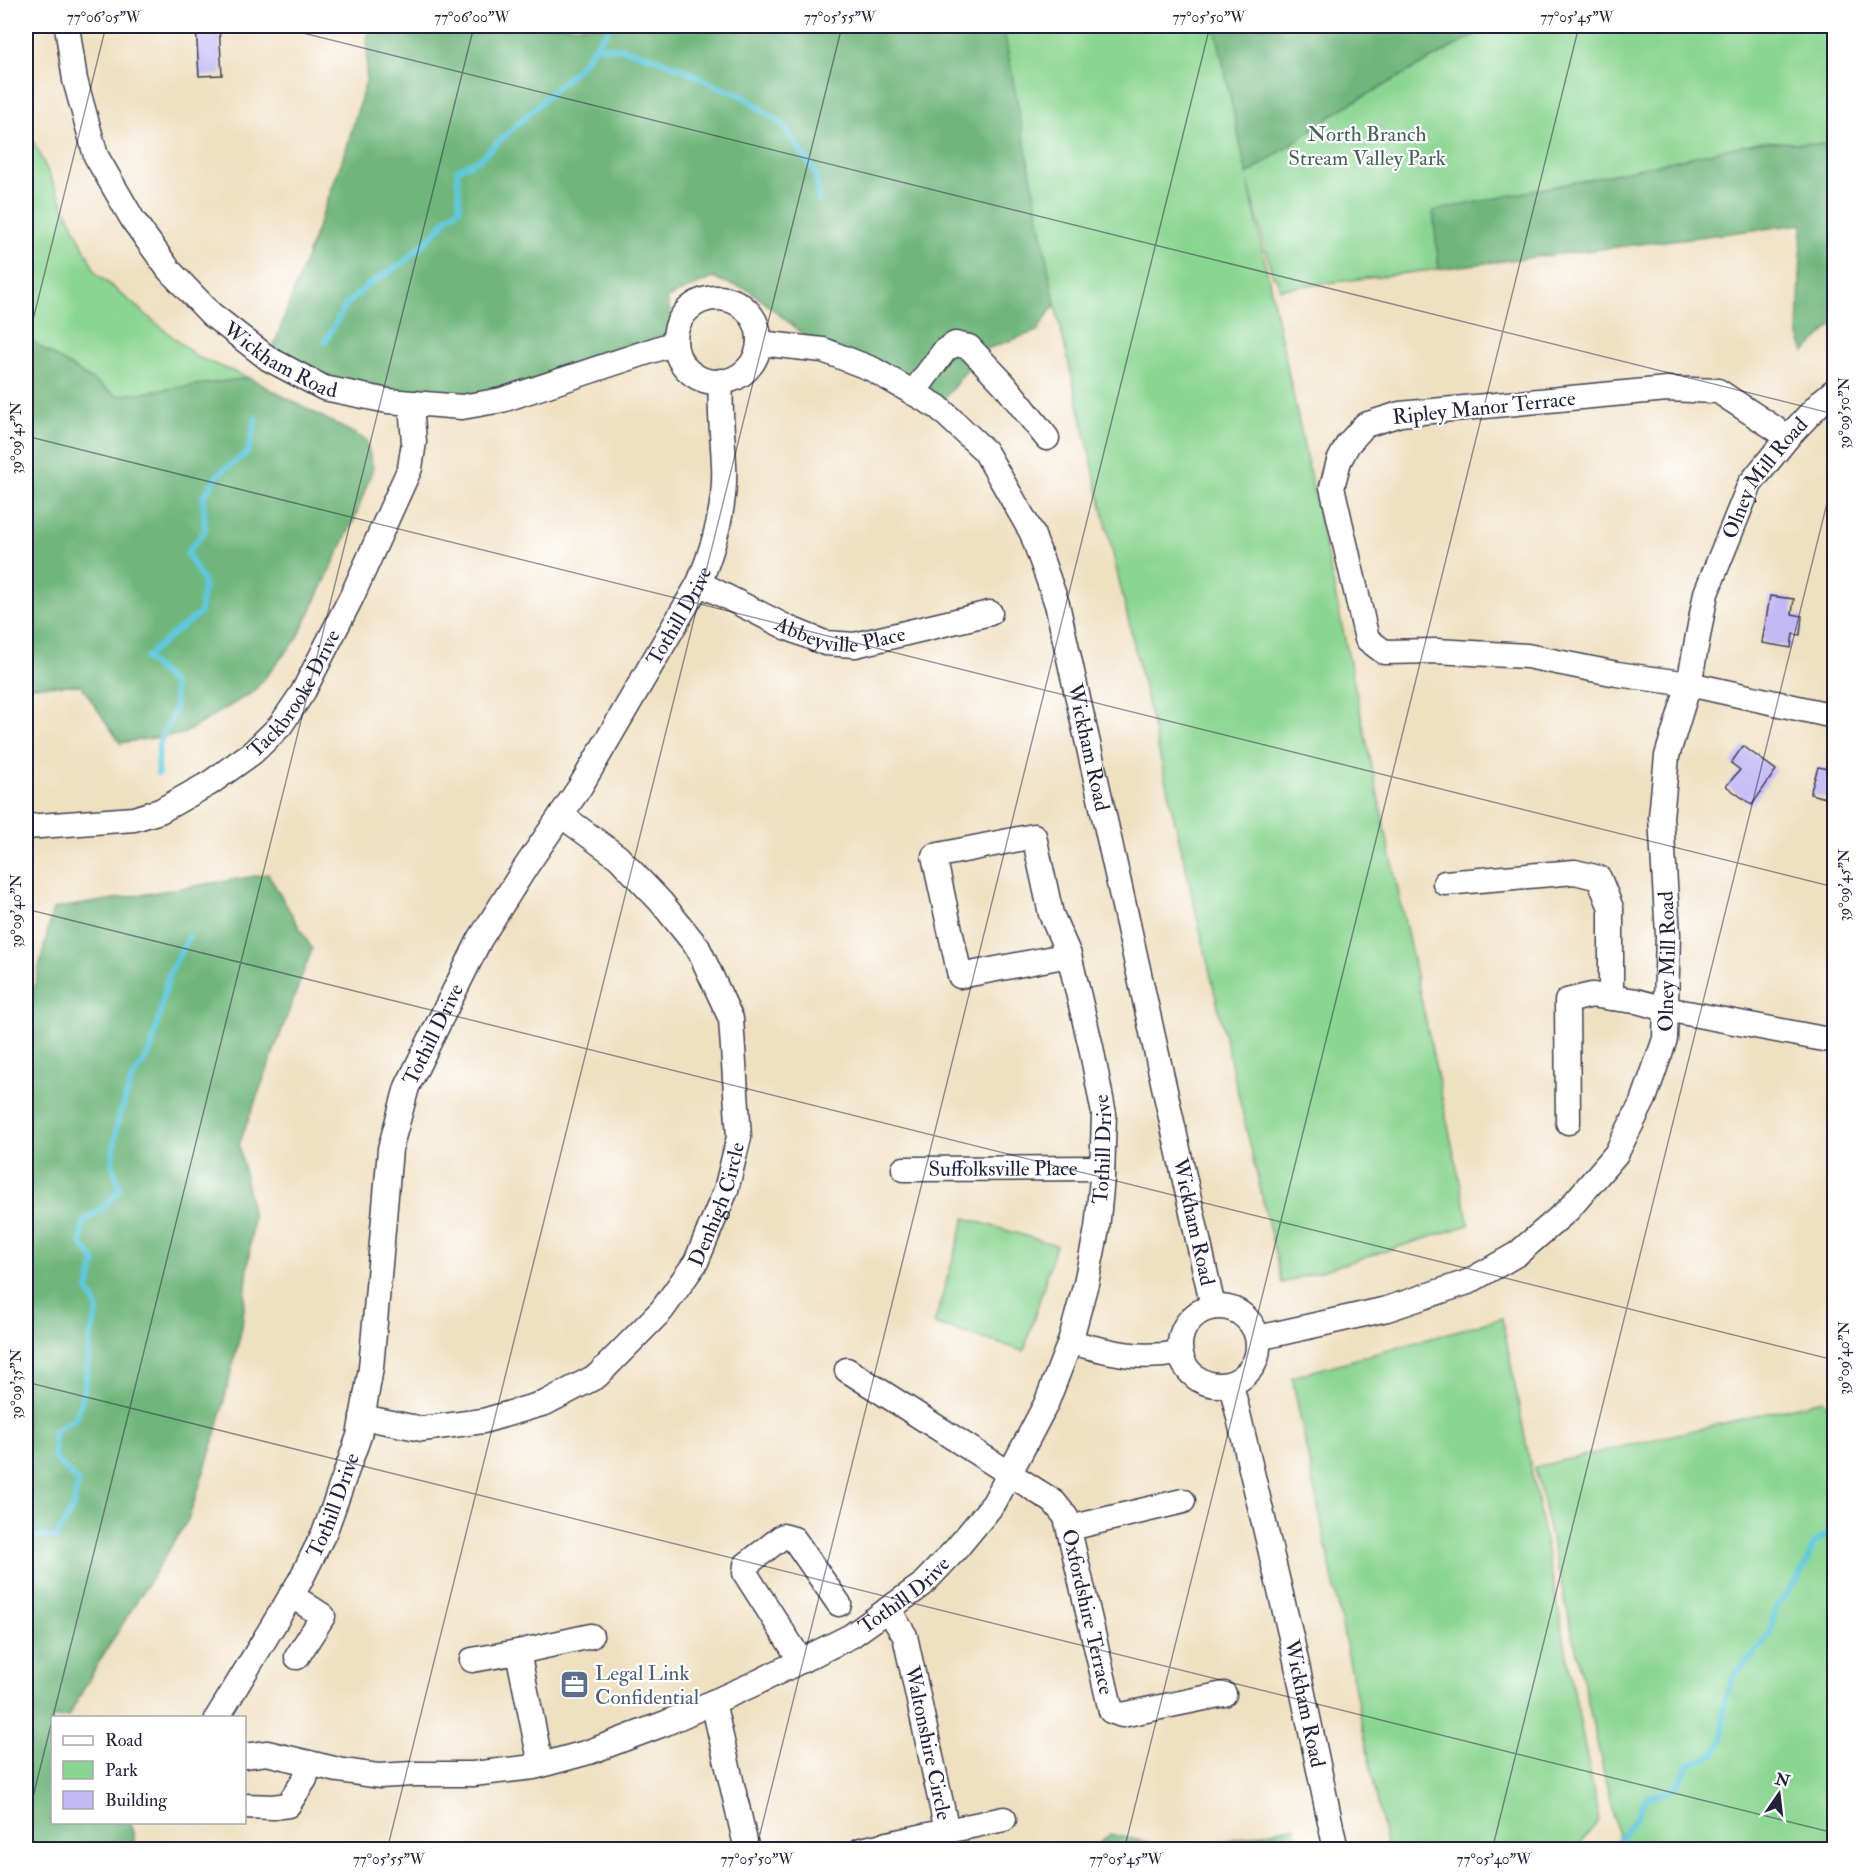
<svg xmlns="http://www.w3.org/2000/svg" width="1860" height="1875" font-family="'IM FELL Double Pica',serif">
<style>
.green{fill:#8bd592;stroke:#567c66;stroke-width:1.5}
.forest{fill:#70b67c;stroke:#496c5c;stroke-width:1.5}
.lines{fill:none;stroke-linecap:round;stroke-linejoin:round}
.stream{stroke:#60c8dc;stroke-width:6}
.building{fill:#c1b8f4}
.minor-casing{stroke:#413e4f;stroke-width:27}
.minor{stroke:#fff;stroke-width:24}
.ticks{fill:none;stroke:#22223b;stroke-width:1.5;stroke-opacity:0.45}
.labels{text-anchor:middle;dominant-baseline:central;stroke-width:4.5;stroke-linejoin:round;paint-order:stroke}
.park-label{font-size:21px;fill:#476159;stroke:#fff}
.street-label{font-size:21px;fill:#22223b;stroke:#fff}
.service-label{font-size:21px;fill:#4e5e75;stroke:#fff;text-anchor:start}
.neatline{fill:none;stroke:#22223b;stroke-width:2}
.ticks-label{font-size:15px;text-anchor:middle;fill:#22223b}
</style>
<rect width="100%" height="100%" fill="#fff"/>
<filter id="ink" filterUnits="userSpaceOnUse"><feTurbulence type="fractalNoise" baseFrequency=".0167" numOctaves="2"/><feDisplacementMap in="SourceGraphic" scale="12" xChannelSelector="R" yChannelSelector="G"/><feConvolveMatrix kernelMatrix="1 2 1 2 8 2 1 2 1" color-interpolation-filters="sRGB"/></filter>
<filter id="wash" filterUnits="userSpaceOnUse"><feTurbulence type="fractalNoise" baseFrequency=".008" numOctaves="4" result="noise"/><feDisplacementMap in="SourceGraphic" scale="24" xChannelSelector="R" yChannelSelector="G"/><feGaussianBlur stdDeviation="1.35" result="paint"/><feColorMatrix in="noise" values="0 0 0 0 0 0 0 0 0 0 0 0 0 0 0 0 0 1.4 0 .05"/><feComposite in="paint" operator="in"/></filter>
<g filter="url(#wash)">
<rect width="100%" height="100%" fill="#efe0c1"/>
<!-- green -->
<path class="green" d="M 999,26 L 1834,26 L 1834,218 L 1438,260 L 1439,269 L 1280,289 L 1276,277 L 1273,277 L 1248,182 L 1469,1225 L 1282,1283 L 1055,304 Z
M 26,112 L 30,134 L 96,273 L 197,357 L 249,378 L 117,396 L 43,349 L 26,336 Z
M 965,1218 L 1056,1245 L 1024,1351 L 934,1324 Z
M 1502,1318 L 1599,1820 L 1576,1849 L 1387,1849 L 1292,1377 Z
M 1823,1400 L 1834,1413 L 1834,1849 L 1621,1849 L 1535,1467 Z"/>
<!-- forest -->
<path class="forest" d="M 368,26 L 1003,26 L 1055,304 L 1037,331 L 981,351 L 938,407 L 823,350 L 749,290 L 712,278 L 667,298 L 676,342 L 568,379 L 411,404 L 269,359 L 346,150 L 366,81 Z
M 1215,26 L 1491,26 L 1343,108 L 1247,175 Z
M 1763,141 L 1834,145 L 1834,323 L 1805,352 L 1798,333 L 1802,224 L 1439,269 L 1433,211 L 1600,177 Z
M 26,336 L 43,349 L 117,396 L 249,378 L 366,440 L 373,468 L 354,520 L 297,639 L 253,692 L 183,734 L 120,743 L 81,685 L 26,686 Z
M 268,874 L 312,949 L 239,1145 L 253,1217 L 242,1327 L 216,1434 L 189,1518 L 100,1660 L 68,1717 L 52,1718 L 52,1822 L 131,1823 L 136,1849 L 26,1849 L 26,1022 L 53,909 Z
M 1295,1826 L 1300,1849 L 1188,1849 Z
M 1110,1834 L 1176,1849 L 1093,1849 Z"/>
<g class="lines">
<!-- stream -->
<path class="stream" d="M 595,46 L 624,49 L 653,57 L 689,72 L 716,86 L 741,95 L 782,124 L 815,172 L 819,201
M 325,342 L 346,305 L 369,284 L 403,263 L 434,234 L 448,217 L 460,208 L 457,170 L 481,158 L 579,67 L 611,26
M 158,774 L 159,744 L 175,709 L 173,684 L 146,658 L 170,636 L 200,613 L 204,583 L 187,553 L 205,530 L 203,497 L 219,474 L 248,452 L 256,418
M 26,1536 L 56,1537 L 73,1508 L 78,1482 L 54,1457 L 54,1431 L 77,1417 L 85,1385 L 90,1338 L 98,1310 L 88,1290 L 95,1262 L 81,1243 L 83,1222 L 106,1205 L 120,1189 L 112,1164 L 117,1124 L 131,1081 L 151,1050 L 169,974 L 189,937
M 1611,1850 L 1636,1818 L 1645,1798 C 1674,1790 1677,1791 1689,1764 L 1714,1755 L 1723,1736 L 1724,1701 L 1735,1674 L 1753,1656 L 1770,1632 L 1776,1608 L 1788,1590 L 1801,1575 L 1814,1544 L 1834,1528"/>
</g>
<g id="blocks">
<!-- building -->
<path class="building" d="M 196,26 L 219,26 L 222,75 L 199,76 Z
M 1770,596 L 1794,599 L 1792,614 L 1802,616 L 1800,635 L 1793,634 L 1791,648 L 1762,643 Z
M 1743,746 L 1776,770 L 1752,805 L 1726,786 L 1740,770 L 1731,763 Z
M 1818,767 L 1834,770 L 1834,800 L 1810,794 Z"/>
</g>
</g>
<g filter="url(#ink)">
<use href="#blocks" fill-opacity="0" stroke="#413e4f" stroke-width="1.5"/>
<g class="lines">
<defs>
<g id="minor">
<path id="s1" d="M 67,26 L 75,80 L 96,156 L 133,220 L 169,270 L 211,314 L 269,359 L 324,388 L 388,401 L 462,407 L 502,400 L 675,343"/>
<circle cx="717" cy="340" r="42"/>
<path id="s2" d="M 759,343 L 823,350 L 872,369 L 938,407 L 985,451 L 1032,533 L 1057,604 L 1213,1307"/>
<path d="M 913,393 L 945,350 L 955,344 L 969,347 L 1004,384 L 1047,438"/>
<path d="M 1788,437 L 1718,391 L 1667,389 L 1400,414 L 1365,425 L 1348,444 L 1339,461 L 1332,487 L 1367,639 L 1384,652 L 1436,651 L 1527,656 L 1617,674 L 1689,684 L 1834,716"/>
<path id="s3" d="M 699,583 L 788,628 L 825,643 L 855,645 L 990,613"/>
<path id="s4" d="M 26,827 L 134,819 L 160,811 L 210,783 L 252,753 L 280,726 L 303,692 L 352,596 L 410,468 L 414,442 L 411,404"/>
<path d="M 1445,883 L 1575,872 L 1599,878 L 1611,908 L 1611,998"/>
<path d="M 1568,1122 L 1567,1001 L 1592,995 L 1636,1001 L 1666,1009 L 1834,1041"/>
<path id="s5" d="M 904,1169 L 1102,1168"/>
<circle cx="1219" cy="1346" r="39"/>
<path id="s6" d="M 1258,1338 L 1387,1309 L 1468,1282 L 1517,1254 L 1568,1210 L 1616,1154 L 1644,1099 L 1665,1039 L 1668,935 L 1661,817 L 1667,756 L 1689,684 L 1706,593 L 1750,484 L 1788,437 L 1823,400 L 1834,391"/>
<path d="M 1070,1342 C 1114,1353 1135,1360 1180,1353"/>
<path id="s7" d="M 847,1370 L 1054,1502 L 1066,1517 L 1111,1711 L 1122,1715 L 1224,1694"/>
<path id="s8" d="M 1231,1384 L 1291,1637 L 1336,1850"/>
<path id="s9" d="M 362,1417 L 422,1429 L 483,1421 L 545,1403 L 597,1376 L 662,1310 L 696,1262 L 726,1190 L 739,1137 L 731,1019 L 698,948 L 661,902 L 618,857 L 561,815"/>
<path d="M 1070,1528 L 1183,1501"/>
<path d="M 291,1595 L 323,1616 L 297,1657"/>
<path d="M 518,1652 L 541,1765"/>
<path d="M 472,1660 L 518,1652 L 591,1636"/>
<path d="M 801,1661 L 745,1573 L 746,1565 L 783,1536 L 794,1539 L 839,1604"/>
<path d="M 713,1702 L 747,1850"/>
<path id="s10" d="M 217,1718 L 300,1581 L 325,1531 L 359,1436 L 371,1368 L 390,1149 L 407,1087 L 480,939 L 525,868 L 580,787 L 699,583 C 714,547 726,505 724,465 C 723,437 719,410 721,381"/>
<path id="s11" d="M 244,1756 L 267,1753 L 338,1770 L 379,1776 L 413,1774 L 473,1774 L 534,1767 L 589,1752 L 666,1723 L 756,1683 L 851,1636 L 922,1585 L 957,1548 L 994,1503 L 1046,1404 L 1070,1342 L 1086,1283 L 1097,1229 L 1102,1178 L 1104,1114 L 1091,1047 L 1069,955 L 1051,914 L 1034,836 L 934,856 L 960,976 L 1069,955"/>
<path d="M 244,1806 L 273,1807 L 288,1805 L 305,1779 L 309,1763"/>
<path d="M 947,1831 L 1004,1819"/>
<path d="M 861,1850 L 947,1831 L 905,1636 L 888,1609"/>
</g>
</defs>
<!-- minor casing -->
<use href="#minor" class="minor-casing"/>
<!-- minor -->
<use href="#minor" class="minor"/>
</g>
</g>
<!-- ticks -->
<path class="ticks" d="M 275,26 L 1834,414M 26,348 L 106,26M 26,436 L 1834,887M 26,909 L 1834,1360M 26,1382 L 1834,1833M 26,1825 L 474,26M 387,1850 L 842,26M 756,1850 L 1210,26M 1124,1850 L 1579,26M 1492,1850 L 1834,475"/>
<!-- icons -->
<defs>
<symbol id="office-square" viewBox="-11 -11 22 22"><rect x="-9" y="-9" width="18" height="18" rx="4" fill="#5c6f8a" stroke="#fff"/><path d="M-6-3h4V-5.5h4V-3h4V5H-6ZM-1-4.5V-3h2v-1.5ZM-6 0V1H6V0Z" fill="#fff"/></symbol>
</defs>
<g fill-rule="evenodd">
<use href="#office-square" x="558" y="1668" width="33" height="33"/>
</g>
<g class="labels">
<!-- park labels -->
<g class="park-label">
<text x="1367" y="134">North Branch<tspan x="1367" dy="24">Stream Valley Park</tspan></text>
</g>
<!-- street labels -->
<g class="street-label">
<text stroke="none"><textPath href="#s1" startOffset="414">Wickham Road</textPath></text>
<text transform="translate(1484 408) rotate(-6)">Ripley Manor Terrace</text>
<text stroke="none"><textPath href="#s6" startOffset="1122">Olney Mill Road</textPath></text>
<text stroke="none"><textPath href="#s10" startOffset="1215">Tothill Drive</textPath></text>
<text stroke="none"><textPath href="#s3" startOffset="154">Abbeyville Place</textPath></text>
<text stroke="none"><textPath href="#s4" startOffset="318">Tackbrooke Drive</textPath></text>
<text stroke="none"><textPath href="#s2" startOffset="574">Wickham Road</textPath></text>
<text stroke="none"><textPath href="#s6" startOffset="618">Olney Mill Road</textPath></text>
<text stroke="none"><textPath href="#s10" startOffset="729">Tothill Drive</textPath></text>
<text stroke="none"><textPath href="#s11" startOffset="1208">Tothill Drive</textPath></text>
<text stroke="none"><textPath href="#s5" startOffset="99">Suffolksville Place</textPath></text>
<text stroke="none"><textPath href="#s9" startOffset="459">Denhigh Circle</textPath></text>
<text stroke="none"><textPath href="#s2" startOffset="1060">Wickham Road</textPath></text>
<text stroke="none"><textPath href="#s10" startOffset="243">Tothill Drive</textPath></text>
<text stroke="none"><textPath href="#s11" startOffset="704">Tothill Drive</textPath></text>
<text stroke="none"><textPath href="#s7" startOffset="362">Oxfordshire Terrace</textPath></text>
<text stroke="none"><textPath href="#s8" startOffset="328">Wickham Road</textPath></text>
<text transform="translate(928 1743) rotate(78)">Waltonshire Circle</text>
</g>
<!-- service labels -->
<g class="service-label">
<text x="595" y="1673">Legal Link<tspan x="595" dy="24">Confidential</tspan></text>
</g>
</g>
<!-- margin -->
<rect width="1860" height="1875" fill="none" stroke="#fff" stroke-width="66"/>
<!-- legend -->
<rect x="51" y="1716" width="195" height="108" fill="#ffffff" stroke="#a7a7b1" stroke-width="1.5"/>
<rect x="63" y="1736" width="30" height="9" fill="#ffffff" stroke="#a7a7b1" stroke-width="1.5"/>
<text x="105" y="1746" font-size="18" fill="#22223b">Road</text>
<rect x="63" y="1761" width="30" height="18" fill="#8bd592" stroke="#a7a7b1" stroke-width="1.5"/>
<text x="105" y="1776" font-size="18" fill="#22223b">Park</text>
<rect x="63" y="1791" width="30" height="18" fill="#c1b8f4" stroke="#a7a7b1" stroke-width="1.5"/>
<text x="105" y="1806" font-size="18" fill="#22223b">Building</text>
<!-- north arrow -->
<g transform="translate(1779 1794) rotate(14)" stroke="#ffffff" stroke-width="4.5" paint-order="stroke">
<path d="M0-4.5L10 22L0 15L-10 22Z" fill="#22223b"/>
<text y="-9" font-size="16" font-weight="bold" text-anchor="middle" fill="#22223b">N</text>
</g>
<rect x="33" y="33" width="1794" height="1809" class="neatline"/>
<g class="ticks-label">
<text x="104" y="22">77°06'05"W</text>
<text x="472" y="22">77°06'00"W</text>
<text x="840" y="22">77°05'55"W</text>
<text x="1209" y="22">77°05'50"W</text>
<text x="1577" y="22">77°05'45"W</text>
<text transform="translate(1844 413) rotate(-90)" y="5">39°09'50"N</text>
<text transform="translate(16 438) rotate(-90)" y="5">39°09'45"N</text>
<text transform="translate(1844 885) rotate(-90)" y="5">39°09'45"N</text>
<text transform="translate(16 911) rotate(-90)" y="5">39°09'40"N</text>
<text transform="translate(1844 1358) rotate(-90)" y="5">39°09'40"N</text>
<text transform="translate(16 1384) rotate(-90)" y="5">39°09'35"N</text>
<text x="389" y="1864">77°05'55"W</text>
<text x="757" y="1864">77°05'50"W</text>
<text x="1126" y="1864">77°05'45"W</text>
<text x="1494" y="1864">77°05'40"W</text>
</g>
</svg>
